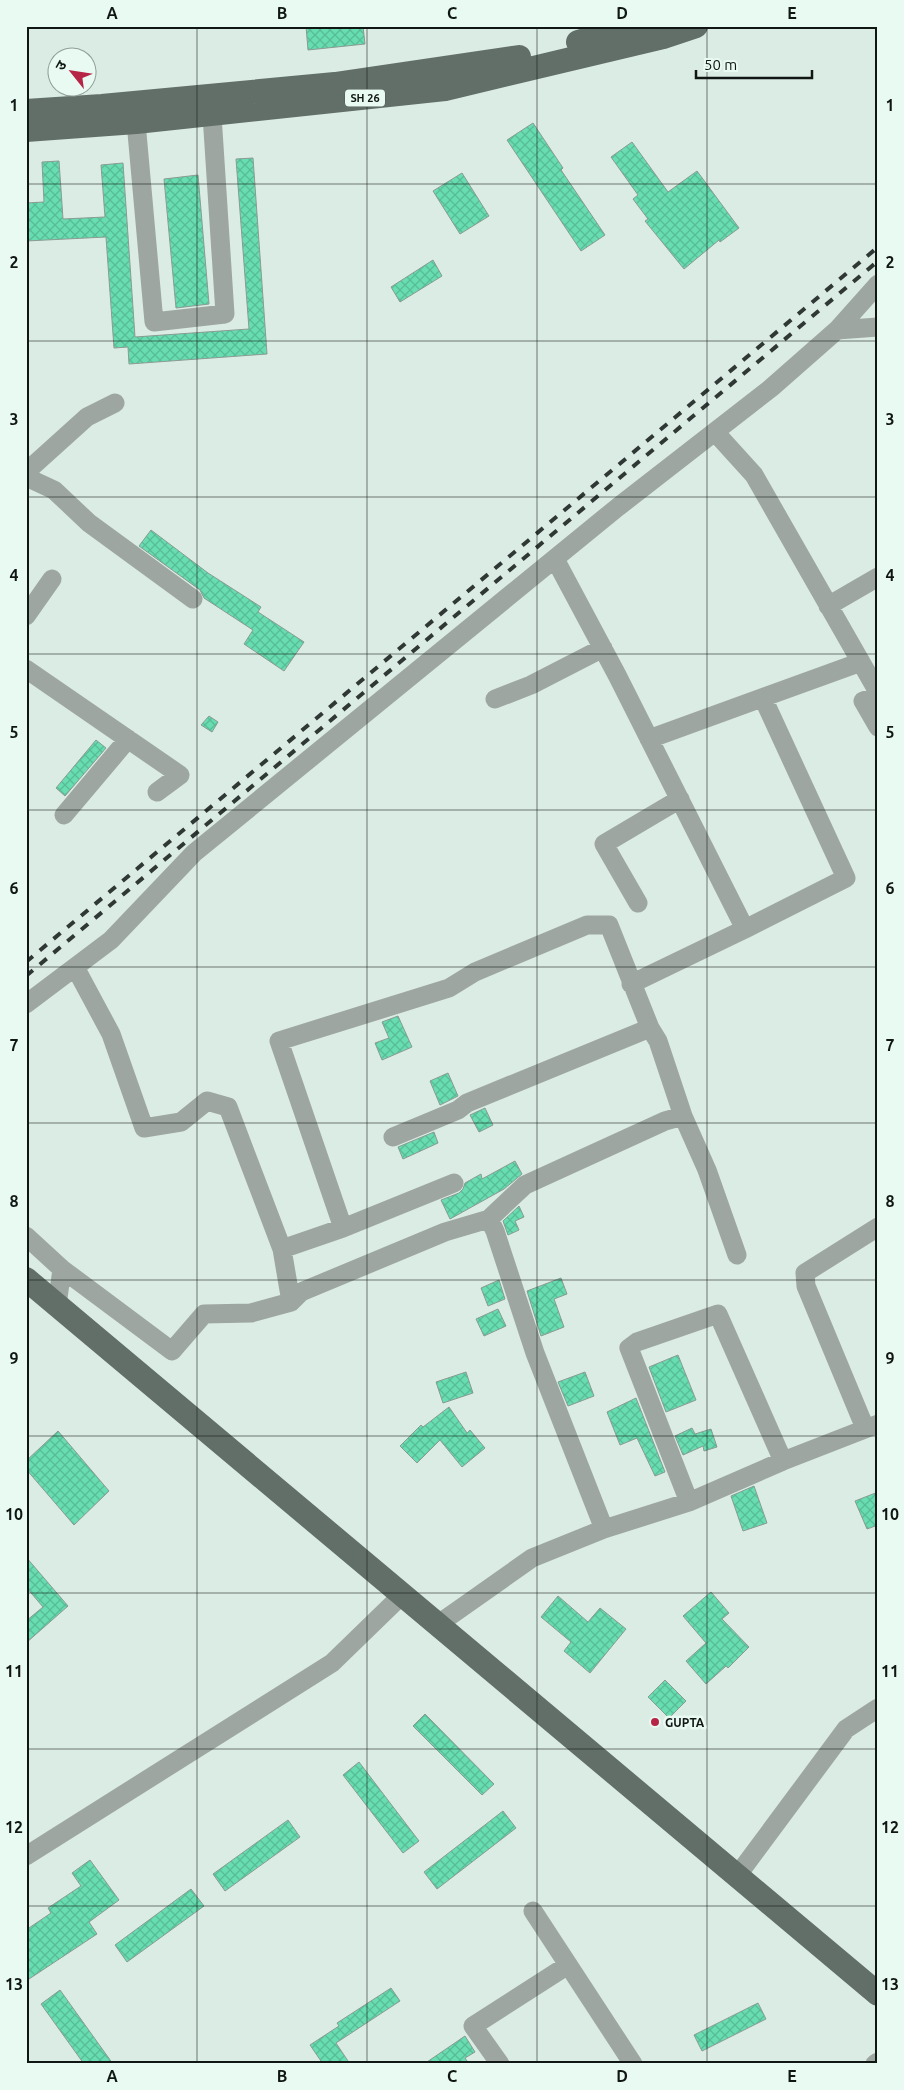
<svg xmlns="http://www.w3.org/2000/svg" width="904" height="2090" font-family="Ubuntu,'Noto Sans Devanagari',sans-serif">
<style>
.building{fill:url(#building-cross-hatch);stroke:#8a9b93}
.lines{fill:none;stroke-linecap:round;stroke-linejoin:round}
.minor{stroke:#9ea6a2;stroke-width:19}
.major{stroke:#626f69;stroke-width:24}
.rail{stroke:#303835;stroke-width:4;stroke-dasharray:9 9;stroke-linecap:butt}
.grid{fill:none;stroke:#101614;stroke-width:1;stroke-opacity:0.55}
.poi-dot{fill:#b72546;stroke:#e8faf1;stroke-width:2}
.labels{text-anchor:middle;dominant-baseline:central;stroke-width:5;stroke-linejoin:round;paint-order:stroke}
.shield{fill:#e8faf1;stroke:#515a56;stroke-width:1}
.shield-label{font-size:11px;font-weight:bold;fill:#101614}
.poi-label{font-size:12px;font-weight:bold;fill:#101614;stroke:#e8faf1;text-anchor:start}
.neatline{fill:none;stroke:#101614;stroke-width:2}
.grid-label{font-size:16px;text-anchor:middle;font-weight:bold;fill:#101614}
</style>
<defs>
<pattern id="building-cross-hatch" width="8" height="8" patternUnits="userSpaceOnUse" patternTransform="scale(1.25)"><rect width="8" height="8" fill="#67ddb1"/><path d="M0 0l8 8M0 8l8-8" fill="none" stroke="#58bd97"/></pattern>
</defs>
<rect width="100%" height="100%" fill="#dbece4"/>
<!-- building -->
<path class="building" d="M 306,26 L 363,26 L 365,44 L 308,50 Z
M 533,123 L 563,168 L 561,170 L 605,235 L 581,251 L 507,140 Z
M 632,142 L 668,192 L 697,171 L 739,228 L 720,242 L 719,240 L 684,269 L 645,221 L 648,219 L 633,199 L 638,195 L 611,157 Z
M 253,158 L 267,354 L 129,364 L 128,347 L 114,348 L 106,237 L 26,241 L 26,203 L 44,202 L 42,162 L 59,161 L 63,219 L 105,217 L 101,165 L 123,163 L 135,337 L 249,329 L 236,159 Z
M 462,173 L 489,216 L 460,234 L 433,191 Z
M 198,175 L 209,304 L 176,308 L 164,179 Z
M 433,260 L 442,276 L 400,302 L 391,287 Z
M 151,530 L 208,573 L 261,607 L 258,612 L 304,642 L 284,671 L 244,644 L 253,630 L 204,598 L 200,590 L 139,546 Z
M 209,716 L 218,722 L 212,732 L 201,725 Z
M 96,740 L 106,748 L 65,796 L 56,788 Z
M 398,1016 L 412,1047 L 382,1060 L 375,1043 L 389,1038 L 382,1022 Z
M 448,1073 L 458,1096 L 440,1105 L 430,1081 Z
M 485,1108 L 493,1125 L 479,1132 L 470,1115 Z
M 434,1132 L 438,1143 L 403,1159 L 398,1147 Z
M 515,1161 L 522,1174 L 504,1189 L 450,1219 L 441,1200 L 459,1193 L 463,1189 L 465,1183 L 481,1174 L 482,1179 Z
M 519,1206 L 524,1217 L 515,1221 L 519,1230 L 508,1235 L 503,1221 Z
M 561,1278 L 567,1294 L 554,1299 L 564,1327 L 541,1336 L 527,1291 Z
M 499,1280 L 505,1299 L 488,1306 L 481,1288 Z
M 498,1309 L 506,1326 L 484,1336 L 476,1319 Z
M 678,1355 L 696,1400 L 666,1412 L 649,1367 Z
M 466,1372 L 473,1393 L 443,1403 L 436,1382 Z
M 585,1372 L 594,1396 L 568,1406 L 558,1382 Z
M 636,1398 L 665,1472 L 655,1476 L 637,1438 L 620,1445 L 607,1412 Z
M 449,1407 L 467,1433 L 470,1430 L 485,1448 L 462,1467 L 440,1440 L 417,1463 L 400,1446 L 421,1425 L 423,1427 Z
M 692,1428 L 695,1434 L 711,1429 L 717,1447 L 704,1451 L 703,1446 L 683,1455 L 675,1436 Z
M 58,1431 L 109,1491 L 74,1525 L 26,1469 L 26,1461 Z
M 754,1486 L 767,1523 L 743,1531 L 731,1496 Z
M 878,1492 L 878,1525 L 867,1529 L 855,1501 Z
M 26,1557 L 68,1606 L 26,1643 L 26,1621 L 43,1607 L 26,1587 Z
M 711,1592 L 729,1613 L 722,1619 L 749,1647 L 728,1668 L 726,1666 L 706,1684 L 686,1661 L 706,1643 L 683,1616 Z
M 558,1596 L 588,1622 L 600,1608 L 626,1629 L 590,1673 L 564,1651 L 571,1642 L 541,1617 Z
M 665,1680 L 686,1701 L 669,1718 L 648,1697 Z
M 425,1714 L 494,1784 L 482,1795 L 413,1726 Z
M 359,1762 L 419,1841 L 403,1853 L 343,1775 Z
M 503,1811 L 516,1828 L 437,1889 L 424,1872 Z
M 288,1820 L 300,1837 L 225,1891 L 213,1874 Z
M 90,1860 L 119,1900 L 89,1922 L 97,1934 L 26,1981 L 26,1930 L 51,1913 L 48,1908 L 81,1886 L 72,1873 Z
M 191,1889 L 204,1906 L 127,1962 L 115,1945 Z
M 391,1988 L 400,2001 L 336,2043 L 350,2064 L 323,2064 L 310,2045 L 339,2026 L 337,2023 Z
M 60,1990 L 113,2064 L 84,2064 L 41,2004 Z
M 758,2003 L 766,2019 L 702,2051 L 694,2035 Z
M 465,2036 L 475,2052 L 465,2058 L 469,2064 L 424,2064 Z"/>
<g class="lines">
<!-- minor -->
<path class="minor" d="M 136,122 L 154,322 L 225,314 L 212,115
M 837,330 L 878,284
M 715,432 L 754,475 L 878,692
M 26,472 L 87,417 L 115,403
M 26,477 L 54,490 L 89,523 L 193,599
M 555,559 L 617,675 L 745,929 L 631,984
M 828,606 L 878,577
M 26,616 L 52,579
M 26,669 L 180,775 L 157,792
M 878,696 L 863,701 L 878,727
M 495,699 L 531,685 L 603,648
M 649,739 L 861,662
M 64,815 L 128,739
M 638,903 L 604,844 L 680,799
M 745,929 L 846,878 L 763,698
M 75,967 L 111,1034 L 144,1128 L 181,1122 L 207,1101 L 228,1107 L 282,1249 L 291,1302 L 301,1292 L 445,1232 L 489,1219 L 525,1185 L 665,1121 L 683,1116
M 26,1004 L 111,940 L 194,853 L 618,507 L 771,388 L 837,330 L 878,327
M 393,1137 L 458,1110 L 467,1103 L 650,1028
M 489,1219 L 495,1231 L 535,1353 L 604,1529
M 343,1228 L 279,1041 L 449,988 L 475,972 L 587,925 L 609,925 L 650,1028 L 658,1041 L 683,1116 L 707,1170 L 737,1255
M 26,1236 L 62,1269 L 57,1305
M 282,1249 L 343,1228 L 454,1183
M 62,1269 L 172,1351 L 204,1314 L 251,1313 L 291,1302
M 865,1428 L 806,1286 L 805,1273 L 878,1227
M 689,1502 L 629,1348 L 637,1342 L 718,1314 L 783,1461
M 437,1625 L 532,1558 L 604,1529 L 689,1502 L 783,1461 L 878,1424
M 26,1856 L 332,1663 L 402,1595
M 737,1876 L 846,1729 L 878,1708
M 533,1911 L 633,2064
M 500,2064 L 473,2026 L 568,1965
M 875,2064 L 878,2062"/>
<!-- major -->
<path class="major" d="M 578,42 L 633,26
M 26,111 L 102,106 L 335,84 L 519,57
M 26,130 L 136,122 L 445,89 L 663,37 L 696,26
M 26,1279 L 878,1994"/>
<!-- rail -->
<path class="rail" d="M 26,962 L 878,247
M 26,976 L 878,261"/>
</g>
<!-- grid -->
<path class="grid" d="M 197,26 L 197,2064M 367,26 L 367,2064M 537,26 L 537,2064M 707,26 L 707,2064M 26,184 L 878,184M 26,341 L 878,341M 26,497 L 878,497M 26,654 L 878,654M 26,810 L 878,810M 26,967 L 878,967M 26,1123 L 878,1123M 26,1280 L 878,1280M 26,1436 L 878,1436M 26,1593 L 878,1593M 26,1749 L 878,1749M 26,1906 L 878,1906"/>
<!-- markers -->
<circle class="poi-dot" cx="655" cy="1722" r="5"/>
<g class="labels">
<!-- shield labels -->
<rect class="shield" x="345" y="89.5" width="40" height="17" rx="4"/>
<g class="shield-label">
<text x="365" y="98">SH 26</text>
</g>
<!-- poi labels -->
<g class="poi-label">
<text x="665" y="1722">GUPTA</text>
</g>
</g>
<!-- border -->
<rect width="904" height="2090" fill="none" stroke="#e8faf1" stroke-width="55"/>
<!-- north arrow -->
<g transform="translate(72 72) rotate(300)"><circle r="24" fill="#e8faf1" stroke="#929f99"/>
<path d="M0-4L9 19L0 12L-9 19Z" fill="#b72546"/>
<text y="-8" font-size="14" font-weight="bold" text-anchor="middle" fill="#101614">उ</text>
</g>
<!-- scale -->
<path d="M696 70v8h116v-8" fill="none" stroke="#101614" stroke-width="2.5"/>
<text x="704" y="70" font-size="15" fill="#101614" stroke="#e8faf1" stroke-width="4" paint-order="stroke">50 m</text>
<rect x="28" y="28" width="848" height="2034" class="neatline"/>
<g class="grid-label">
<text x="112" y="19">A</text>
<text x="282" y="19">B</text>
<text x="452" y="19">C</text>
<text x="622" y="19">D</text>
<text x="792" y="19">E</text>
<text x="14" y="111">1</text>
<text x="890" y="111">1</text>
<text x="14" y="268">2</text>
<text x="890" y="268">2</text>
<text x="14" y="425">3</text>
<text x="890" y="425">3</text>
<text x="14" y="581">4</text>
<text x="890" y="581">4</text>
<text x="14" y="738">5</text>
<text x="890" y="738">5</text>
<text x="14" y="894">6</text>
<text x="890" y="894">6</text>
<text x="14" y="1051">7</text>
<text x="890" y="1051">7</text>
<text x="14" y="1207">8</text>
<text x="890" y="1207">8</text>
<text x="14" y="1364">9</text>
<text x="890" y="1364">9</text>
<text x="14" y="1520">10</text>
<text x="890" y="1520">10</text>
<text x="14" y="1677">11</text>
<text x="890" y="1677">11</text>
<text x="14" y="1833">12</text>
<text x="890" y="1833">12</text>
<text x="14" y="1990">13</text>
<text x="890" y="1990">13</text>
<text x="112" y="2082">A</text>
<text x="282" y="2082">B</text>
<text x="452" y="2082">C</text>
<text x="622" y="2082">D</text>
<text x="792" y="2082">E</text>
</g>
</svg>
